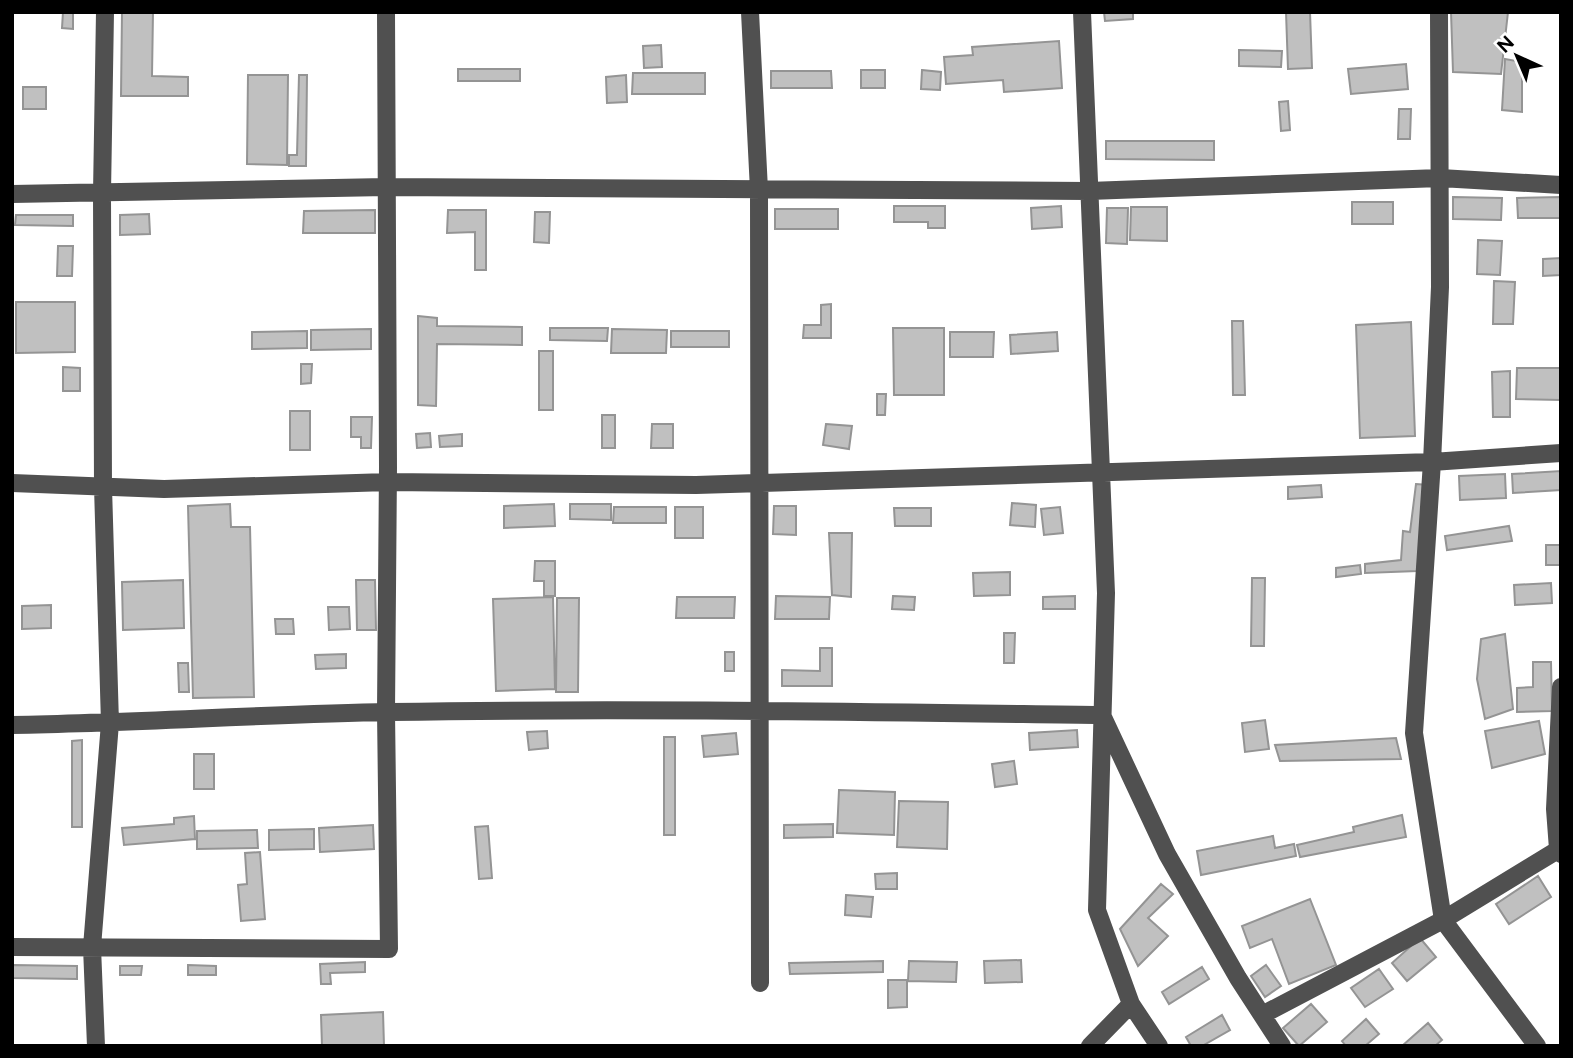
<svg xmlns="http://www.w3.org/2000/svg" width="1573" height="1058" font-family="Figtree,sans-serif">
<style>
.building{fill:#c0c0c0;stroke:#949494;stroke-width:2}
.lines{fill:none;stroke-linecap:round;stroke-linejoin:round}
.minor{stroke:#505050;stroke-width:18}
</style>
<rect width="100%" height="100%" fill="#fff"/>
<!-- building -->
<path class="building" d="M 63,12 L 73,12 L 73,29 L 62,28 Z
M 122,12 L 153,12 L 152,76 L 188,77 L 188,96 L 121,96 Z
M 1104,12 L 1133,12 L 1133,19 L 1105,21 Z
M 1286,12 L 1310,12 L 1312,68 L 1288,69 Z
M 1451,12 L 1508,12 L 1501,74 L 1453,72 Z
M 1059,41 L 1062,88 L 1004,92 L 1003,80 L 946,84 L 944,57 L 973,55 L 972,47 Z
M 661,45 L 662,67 L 644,68 L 643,46 Z
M 1239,50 L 1282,51 L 1281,67 L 1239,66 Z
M 1505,59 L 1522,62 L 1522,112 L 1502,110 Z
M 1406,64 L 1408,89 L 1351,94 L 1348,69 Z
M 458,69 L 520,69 L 520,81 L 458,81 Z
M 861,70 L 885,70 L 885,88 L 861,88 Z
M 922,70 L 941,72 L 940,90 L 921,89 Z
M 771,71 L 831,71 L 832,88 L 771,88 Z
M 633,73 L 705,73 L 705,94 L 632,94 Z
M 248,75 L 288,75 L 287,165 L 247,164 Z
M 299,75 L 307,75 L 306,166 L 289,166 L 289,155 L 297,155 Z
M 626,75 L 627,102 L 607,103 L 606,77 Z
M 23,87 L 46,87 L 46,109 L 23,109 Z
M 1288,101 L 1290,130 L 1281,131 L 1279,102 Z
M 1399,109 L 1411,109 L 1410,139 L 1398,139 Z
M 1106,141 L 1214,141 L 1214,160 L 1106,159 Z
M 1453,197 L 1502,198 L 1501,220 L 1453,219 Z
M 1561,197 L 1561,218 L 1518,218 L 1517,198 Z
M 1352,202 L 1393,202 L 1393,224 L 1352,224 Z
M 894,206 L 945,206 L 945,228 L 928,228 L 928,222 L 894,222 Z
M 1061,206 L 1062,227 L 1032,229 L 1031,208 Z
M 1131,207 L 1167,207 L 1167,241 L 1130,240 Z
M 1107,208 L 1128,208 L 1127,244 L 1106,243 Z
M 775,209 L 838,209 L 838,229 L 775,229 Z
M 375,210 L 375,233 L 303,233 L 304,211 Z
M 448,210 L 486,210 L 486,270 L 475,270 L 475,232 L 447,233 Z
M 535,212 L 550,212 L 549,243 L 534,242 Z
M 149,214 L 150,234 L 120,235 L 120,215 Z
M 16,215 L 73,215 L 73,226 L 15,225 Z
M 1478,240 L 1502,241 L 1500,275 L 1477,274 Z
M 58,246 L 73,246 L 72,276 L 57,276 Z
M 1561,258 L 1561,275 L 1543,276 L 1543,259 Z
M 1494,281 L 1515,282 L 1513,324 L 1493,324 Z
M 16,302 L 75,302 L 75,352 L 16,353 Z
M 831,304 L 831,338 L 803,338 L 804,325 L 821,325 L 821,305 Z
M 418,316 L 437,318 L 437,326 L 522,327 L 522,345 L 437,344 L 436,406 L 418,405 Z
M 1232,321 L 1243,321 L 1245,395 L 1233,395 Z
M 1411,322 L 1415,436 L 1360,438 L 1356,325 Z
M 550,328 L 608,328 L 607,341 L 550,340 Z
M 893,328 L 944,328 L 944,395 L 894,395 Z
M 371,329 L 371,349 L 311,350 L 311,330 Z
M 612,329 L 667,330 L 666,353 L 611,353 Z
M 307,331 L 307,348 L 252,349 L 252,332 Z
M 671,331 L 729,331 L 729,347 L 671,347 Z
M 950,332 L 994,332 L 993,357 L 950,357 Z
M 1057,332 L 1058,351 L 1011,354 L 1010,335 Z
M 539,351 L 553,351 L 553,410 L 539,410 Z
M 301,364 L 312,364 L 311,383 L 301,384 Z
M 63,367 L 80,368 L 80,391 L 63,391 Z
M 1517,368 L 1561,368 L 1561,400 L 1516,399 Z
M 1510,371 L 1510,417 L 1493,417 L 1492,372 Z
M 877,394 L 886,394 L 885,415 L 877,415 Z
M 290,411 L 310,411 L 310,450 L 290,450 Z
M 602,415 L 615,415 L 615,448 L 602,448 Z
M 351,417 L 372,417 L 371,448 L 361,448 L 361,437 L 351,437 Z
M 652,424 L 673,424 L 673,448 L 651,448 Z
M 826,424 L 852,426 L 849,449 L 823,445 Z
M 430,433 L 431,447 L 417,448 L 416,434 Z
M 462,434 L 462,446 L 440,447 L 439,436 Z
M 1561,471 L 1561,490 L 1513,493 L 1512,474 Z
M 1505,474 L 1506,498 L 1460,500 L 1459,476 Z
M 1416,484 L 1428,485 L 1417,571 L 1365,573 L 1365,564 L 1401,560 L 1403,531 L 1410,532 Z
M 1321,485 L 1322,497 L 1288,499 L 1288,487 Z
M 1012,503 L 1036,505 L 1035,527 L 1010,525 Z
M 230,504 L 231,527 L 250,527 L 254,697 L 193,698 L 188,506 Z
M 554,504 L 555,526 L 504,528 L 504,506 Z
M 570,504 L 611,504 L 611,520 L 570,519 Z
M 774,506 L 796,506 L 796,535 L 773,534 Z
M 614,507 L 666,507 L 666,523 L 613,523 Z
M 675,507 L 703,507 L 703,538 L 675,538 Z
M 1060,507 L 1063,533 L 1044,535 L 1041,509 Z
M 894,508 L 931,508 L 931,526 L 895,526 Z
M 1509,526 L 1512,541 L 1447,550 L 1445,536 Z
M 829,533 L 852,533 L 851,597 L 832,595 Z
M 1546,545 L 1561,545 L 1561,565 L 1546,565 Z
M 535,561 L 555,561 L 555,596 L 544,596 L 544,581 L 534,581 Z
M 1360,565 L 1361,574 L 1336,577 L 1336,568 Z
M 1010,572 L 1010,595 L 974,596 L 973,573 Z
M 1252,578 L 1265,578 L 1264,646 L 1251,646 Z
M 183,580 L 184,628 L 123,630 L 122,582 Z
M 356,580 L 375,580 L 376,630 L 357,630 Z
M 1551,583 L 1552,603 L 1515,605 L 1514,585 Z
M 776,596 L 830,597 L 829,619 L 775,619 Z
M 893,596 L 915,597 L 914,610 L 892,609 Z
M 1075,596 L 1075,609 L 1043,609 L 1043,597 Z
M 553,597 L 555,689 L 496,691 L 493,599 Z
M 677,597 L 735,597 L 734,618 L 676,618 Z
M 557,598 L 579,598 L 578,692 L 556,692 Z
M 51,605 L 51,628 L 22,629 L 22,606 Z
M 328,607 L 349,607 L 350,629 L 329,630 Z
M 275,619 L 293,619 L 294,634 L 276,634 Z
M 1004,633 L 1015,633 L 1014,663 L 1004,663 Z
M 1505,634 L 1513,709 L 1485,719 L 1477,679 L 1481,639 Z
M 820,648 L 832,648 L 832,686 L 782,686 L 782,670 L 820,671 Z
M 725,652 L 734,652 L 734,671 L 725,671 Z
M 346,654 L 346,668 L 316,669 L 315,655 Z
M 1533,662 L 1551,662 L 1552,711 L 1517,712 L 1517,688 L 1533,687 Z
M 178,663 L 188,663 L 189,692 L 179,692 Z
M 1265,720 L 1269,749 L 1245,752 L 1242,723 Z
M 1539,721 L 1545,754 L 1492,768 L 1485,731 Z
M 1077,730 L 1078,747 L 1030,750 L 1029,733 Z
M 547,731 L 548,748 L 529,750 L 527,732 Z
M 736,733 L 738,754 L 704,757 L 702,736 Z
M 664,737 L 675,737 L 675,835 L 664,835 Z
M 1396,738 L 1401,759 L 1280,761 L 1275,745 Z
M 82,740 L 82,827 L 72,827 L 72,741 Z
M 194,754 L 214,754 L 214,789 L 194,789 Z
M 1014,761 L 1017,784 L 995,787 L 992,764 Z
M 839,790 L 895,792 L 894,835 L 837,833 Z
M 899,801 L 948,802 L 947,849 L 897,847 Z
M 1402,815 L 1406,837 L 1300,857 L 1297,845 L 1354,832 L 1353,827 Z
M 194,816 L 195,839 L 124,845 L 122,828 L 174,824 L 174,818 Z
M 833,824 L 833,837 L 784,838 L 784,825 Z
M 373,825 L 374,849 L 320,852 L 319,828 Z
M 488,826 L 492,878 L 479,879 L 475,827 Z
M 314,829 L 314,849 L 269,850 L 269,830 Z
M 257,830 L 258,848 L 197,849 L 197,831 Z
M 1273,836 L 1275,848 L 1294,844 L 1296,856 L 1201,875 L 1197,851 Z
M 260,852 L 265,919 L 241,921 L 238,885 L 247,884 L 245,853 Z
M 897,873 L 897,889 L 876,889 L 875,874 Z
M 1538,876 L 1551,897 L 1509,924 L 1496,904 Z
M 1161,884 L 1173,894 L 1148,918 L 1168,936 L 1138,966 L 1120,929 Z
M 846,895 L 873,897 L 871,917 L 845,915 Z
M 1310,899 L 1336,965 L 1289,984 L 1272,939 L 1250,948 L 1242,926 Z
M 1420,938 L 1436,957 L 1407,981 L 1392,963 Z
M 1021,960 L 1022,982 L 985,983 L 984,961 Z
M 883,961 L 883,972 L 790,974 L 789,963 Z
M 909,961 L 957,962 L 956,982 L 908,981 Z
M 365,962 L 365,972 L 330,973 L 331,984 L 321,984 L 320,964 Z
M 13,965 L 77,966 L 77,979 L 13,978 Z
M 188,965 L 216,966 L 216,975 L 188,975 Z
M 1266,965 L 1281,986 L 1265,997 L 1251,976 Z
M 120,966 L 142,966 L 141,975 L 120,975 Z
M 1202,967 L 1209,979 L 1169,1004 L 1162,992 Z
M 1379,969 L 1393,989 L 1365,1007 L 1351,988 Z
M 888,980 L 907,980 L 907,1007 L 888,1008 Z
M 1311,1004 L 1327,1022 L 1299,1046 L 1283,1028 Z
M 383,1012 L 384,1046 L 322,1046 L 321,1015 Z
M 1222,1015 L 1230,1030 L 1202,1046 L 1191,1046 L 1186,1037 Z
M 1366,1019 L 1379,1034 L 1365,1046 L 1346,1046 L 1342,1041 Z
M 1428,1023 L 1442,1040 L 1435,1046 L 1402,1046 Z"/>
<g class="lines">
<!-- minor -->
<path class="minor" d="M 750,12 L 759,190 L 760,983
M 1082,12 L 1106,593 L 1097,910 L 1131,1004 L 1159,1046
M 1439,12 L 1440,287 L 1432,462 L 1414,733 L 1443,920 L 1537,1046
M 12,194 L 386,187 L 1089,191 L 1440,178 L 1561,185
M 12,483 L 164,489 L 388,482 L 696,485 L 1432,462 L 1561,453
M 1561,687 L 1555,809 L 1558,849 L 1561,854
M 12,725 C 138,723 264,714 390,712 C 628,708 865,712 1102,715 L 1167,854 L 1238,978 L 1282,1046
M 12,947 L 389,949 L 386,712 L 388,467 L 386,12
M 1262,1015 L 1443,920 L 1561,848
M 96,1046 L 92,947 L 110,723 L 103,487 L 102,193 L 105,12
M 1090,1046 L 1131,1004"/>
</g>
<!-- border -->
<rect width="1573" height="1058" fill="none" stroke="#000000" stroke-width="28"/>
<!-- north arrow -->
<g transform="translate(1517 56) rotate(316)" stroke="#ffffff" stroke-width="5" paint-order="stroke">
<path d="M0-5L12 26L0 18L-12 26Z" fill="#000000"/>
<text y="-10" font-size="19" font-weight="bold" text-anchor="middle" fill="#000000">N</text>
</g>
</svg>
